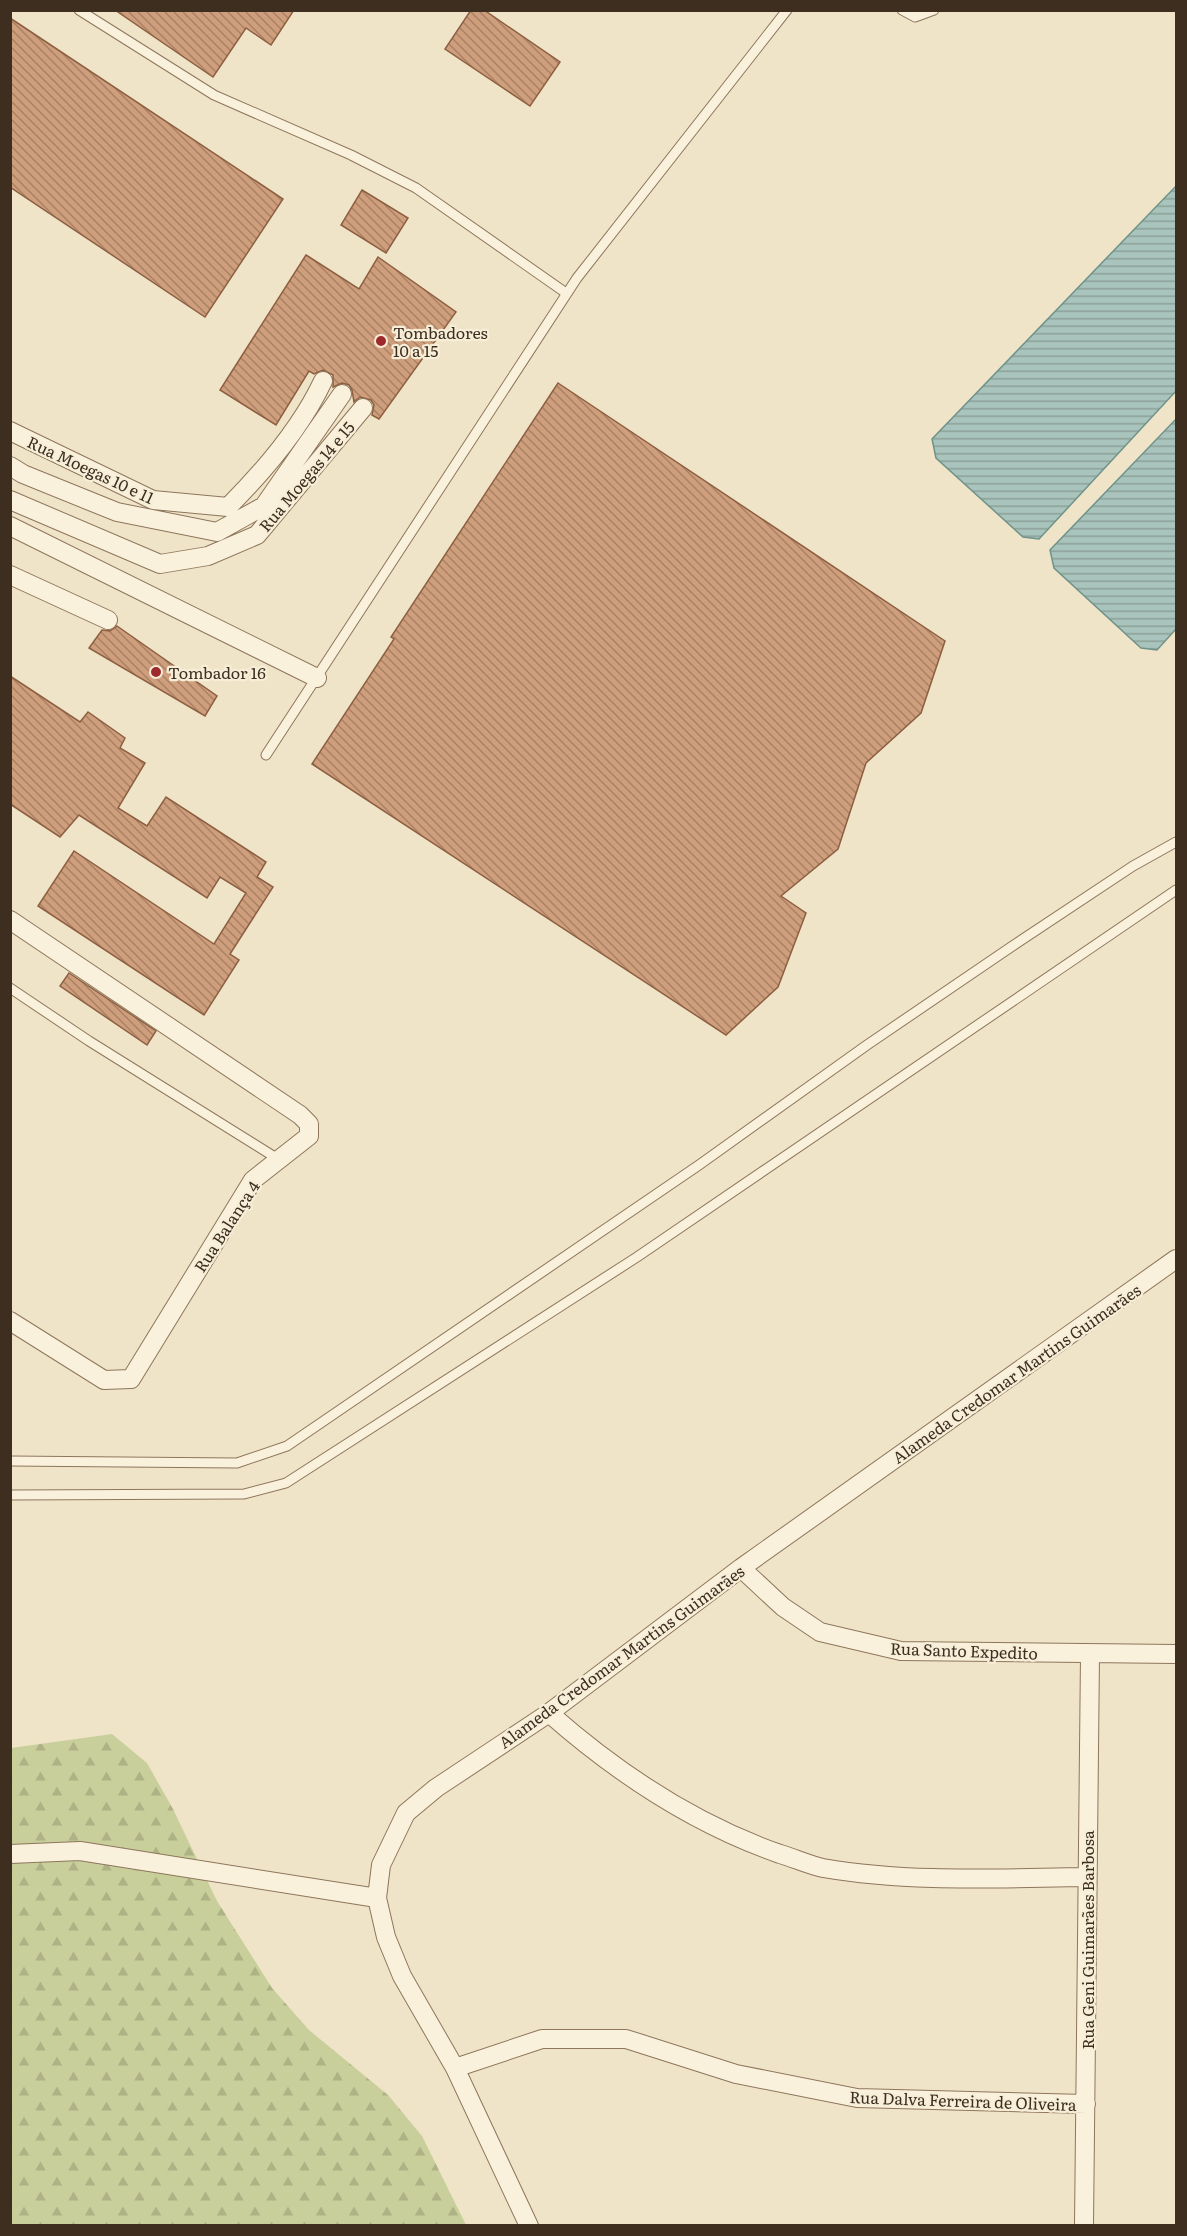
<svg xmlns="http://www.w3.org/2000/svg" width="1187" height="2236" font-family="Literata,serif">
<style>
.forest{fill:url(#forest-firs)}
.water{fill:url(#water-rules);stroke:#6f938a;stroke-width:1.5}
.building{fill:url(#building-back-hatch);stroke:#8d5f41;stroke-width:1.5}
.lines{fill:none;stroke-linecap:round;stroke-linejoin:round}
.service-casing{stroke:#8d765c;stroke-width:11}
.minor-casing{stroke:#8d765c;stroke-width:20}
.service{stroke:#faf1dc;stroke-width:9}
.minor{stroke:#faf1dc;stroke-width:18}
.poi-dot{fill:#9e2a2b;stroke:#f7eed8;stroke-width:2}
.labels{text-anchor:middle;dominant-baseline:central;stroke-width:4.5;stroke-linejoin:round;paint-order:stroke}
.poi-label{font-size:16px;fill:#3d2e20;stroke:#f7eed8;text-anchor:start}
.street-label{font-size:16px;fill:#3d2e20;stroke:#f7eed8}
</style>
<defs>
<pattern id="forest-firs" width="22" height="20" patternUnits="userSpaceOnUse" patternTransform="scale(1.5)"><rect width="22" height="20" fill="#c9cf9b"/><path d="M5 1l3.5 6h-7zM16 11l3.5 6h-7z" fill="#aeb285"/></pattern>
<pattern id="water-rules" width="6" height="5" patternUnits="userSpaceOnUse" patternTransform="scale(1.5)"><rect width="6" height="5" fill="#a9c4bc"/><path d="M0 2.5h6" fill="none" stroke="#8ba098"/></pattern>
<pattern id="building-back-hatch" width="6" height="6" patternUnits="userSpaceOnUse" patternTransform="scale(1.5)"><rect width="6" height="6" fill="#cf9f7d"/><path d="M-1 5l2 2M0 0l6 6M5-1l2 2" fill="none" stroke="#a98266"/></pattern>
</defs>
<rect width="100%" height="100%" fill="#f0e4c8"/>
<!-- forest -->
<path class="forest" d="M 112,1734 L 147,1763 L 173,1809 L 217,1901 L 272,1988 L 309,2030 L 388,2095 L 422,2136 L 466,2225 L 11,2226 L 11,1748 Z"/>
<!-- water -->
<path class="water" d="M 1176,186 L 1176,391 L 1039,539 L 1023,537 L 936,458 L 932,439 Z
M 1176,419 L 1176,629 L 1157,650 L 1141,648 L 1054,568 L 1050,550 Z"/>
<!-- building -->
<path class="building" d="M 115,10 L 294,10 L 271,45 L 246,28 L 213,77 Z
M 471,10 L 484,10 L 560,62 L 530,106 L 445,49 Z
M 10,18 L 283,199 L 205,317 L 10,187 Z
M 362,190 L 408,218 L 386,253 L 341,225 Z
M 306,255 L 359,289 L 378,257 L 456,312 L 379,419 L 372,415 L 374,405 L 371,400 L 360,397 L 354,402 L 352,390 L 349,385 L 342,383 L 333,387 L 333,375 L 323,370 L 314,374 L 309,371 L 276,425 L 220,390 Z
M 558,383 L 945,641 L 921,713 L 866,763 L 838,849 L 781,896 L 806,913 L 778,987 L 726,1035 L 312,764 L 394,639 L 391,637 Z
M 117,626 L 217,696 L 205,716 L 89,648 L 102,630 L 110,631 Z
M 10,676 L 80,722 L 88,712 L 125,738 L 120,748 L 145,763 L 118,808 L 147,826 L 166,797 L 266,862 L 257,877 L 273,887 L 230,954 L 239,960 L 204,1015 L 38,906 L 74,851 L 214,944 L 246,893 L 220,877 L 207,898 L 79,815 L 60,837 L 10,804 Z
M 69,973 L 156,1031 L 147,1045 L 60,986 Z"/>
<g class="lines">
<defs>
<path id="service" d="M 79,10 L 214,95 L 351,155 L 416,188 L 566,293
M 902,10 L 915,17 L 934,10
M 266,755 L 577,278 L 787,10
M 10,988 L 89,1041 L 278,1159
M 10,1461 L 237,1463 L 287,1446 L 699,1165 L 867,1045 L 1011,947 L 1133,866 L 1176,842
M 10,1495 L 244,1494 L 286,1483 L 637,1257 L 1176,890"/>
<path id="minor" d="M 10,431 L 153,500 L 228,507 C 265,470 301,428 323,381
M 10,466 L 23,474 L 117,512 L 217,532 L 264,506 L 342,394
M 10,500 L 160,564 L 208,556 L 257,535 L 363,408
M 10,526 L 317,678
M 10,575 L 108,620
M 10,920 L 300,1115 L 309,1124 L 309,1136 L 253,1180 L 131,1379 L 104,1380 L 10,1321
M 741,1568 L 783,1607 L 820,1632 L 901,1651 L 1176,1654
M 549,1713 C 617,1773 694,1824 780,1854 C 794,1858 809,1865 823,1868 C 910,1883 999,1878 1086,1877
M 10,1854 L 80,1851 L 377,1898
M 455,2068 L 542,2039 L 626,2039 L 736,2074 L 857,2098 L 1086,2104
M 529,2226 L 455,2068 L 402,1976 L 386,1937 L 377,1898 L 381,1865 L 406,1813 L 436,1788 L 549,1713 L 741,1568 L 1176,1259
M 1084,2226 L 1090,1655"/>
</defs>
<!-- service casing -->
<use href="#service" class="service-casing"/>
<!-- minor casing -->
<use href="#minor" class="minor-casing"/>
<!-- service -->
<use href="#service" class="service"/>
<!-- minor -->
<use href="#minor" class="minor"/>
</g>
<!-- markers -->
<g class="poi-dot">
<circle cx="381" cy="341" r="6"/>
<circle cx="156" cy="672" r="6"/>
</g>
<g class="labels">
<!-- poi labels -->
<g class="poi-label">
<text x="393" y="332">Tombadores<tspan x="393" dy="18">10 a 15</tspan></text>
<text x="168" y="672">Tombador 16</text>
</g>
<!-- street labels -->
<g class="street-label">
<text transform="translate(91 469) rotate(25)">Rua Moegas 10 e 11</text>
<text transform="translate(306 476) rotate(-50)">Rua Moegas 14 e 15</text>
<text transform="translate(226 1226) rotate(-57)">Rua Balança 4</text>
<text transform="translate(1016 1373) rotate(-35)">Alameda Credomar Martins Guimarães</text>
<text transform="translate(964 1650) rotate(2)">Rua Santo Expedito</text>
<text transform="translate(621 1656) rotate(-36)">Alameda Credomar Martins Guimarães</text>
<text transform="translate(1087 1940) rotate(-90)">Rua Geni Guimarães Barbosa</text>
<text transform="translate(963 2100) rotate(2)">Rua Dalva Ferreira de Oliveira</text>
</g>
</g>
<!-- border -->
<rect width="1187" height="2236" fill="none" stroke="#3d2e20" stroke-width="24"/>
</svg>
